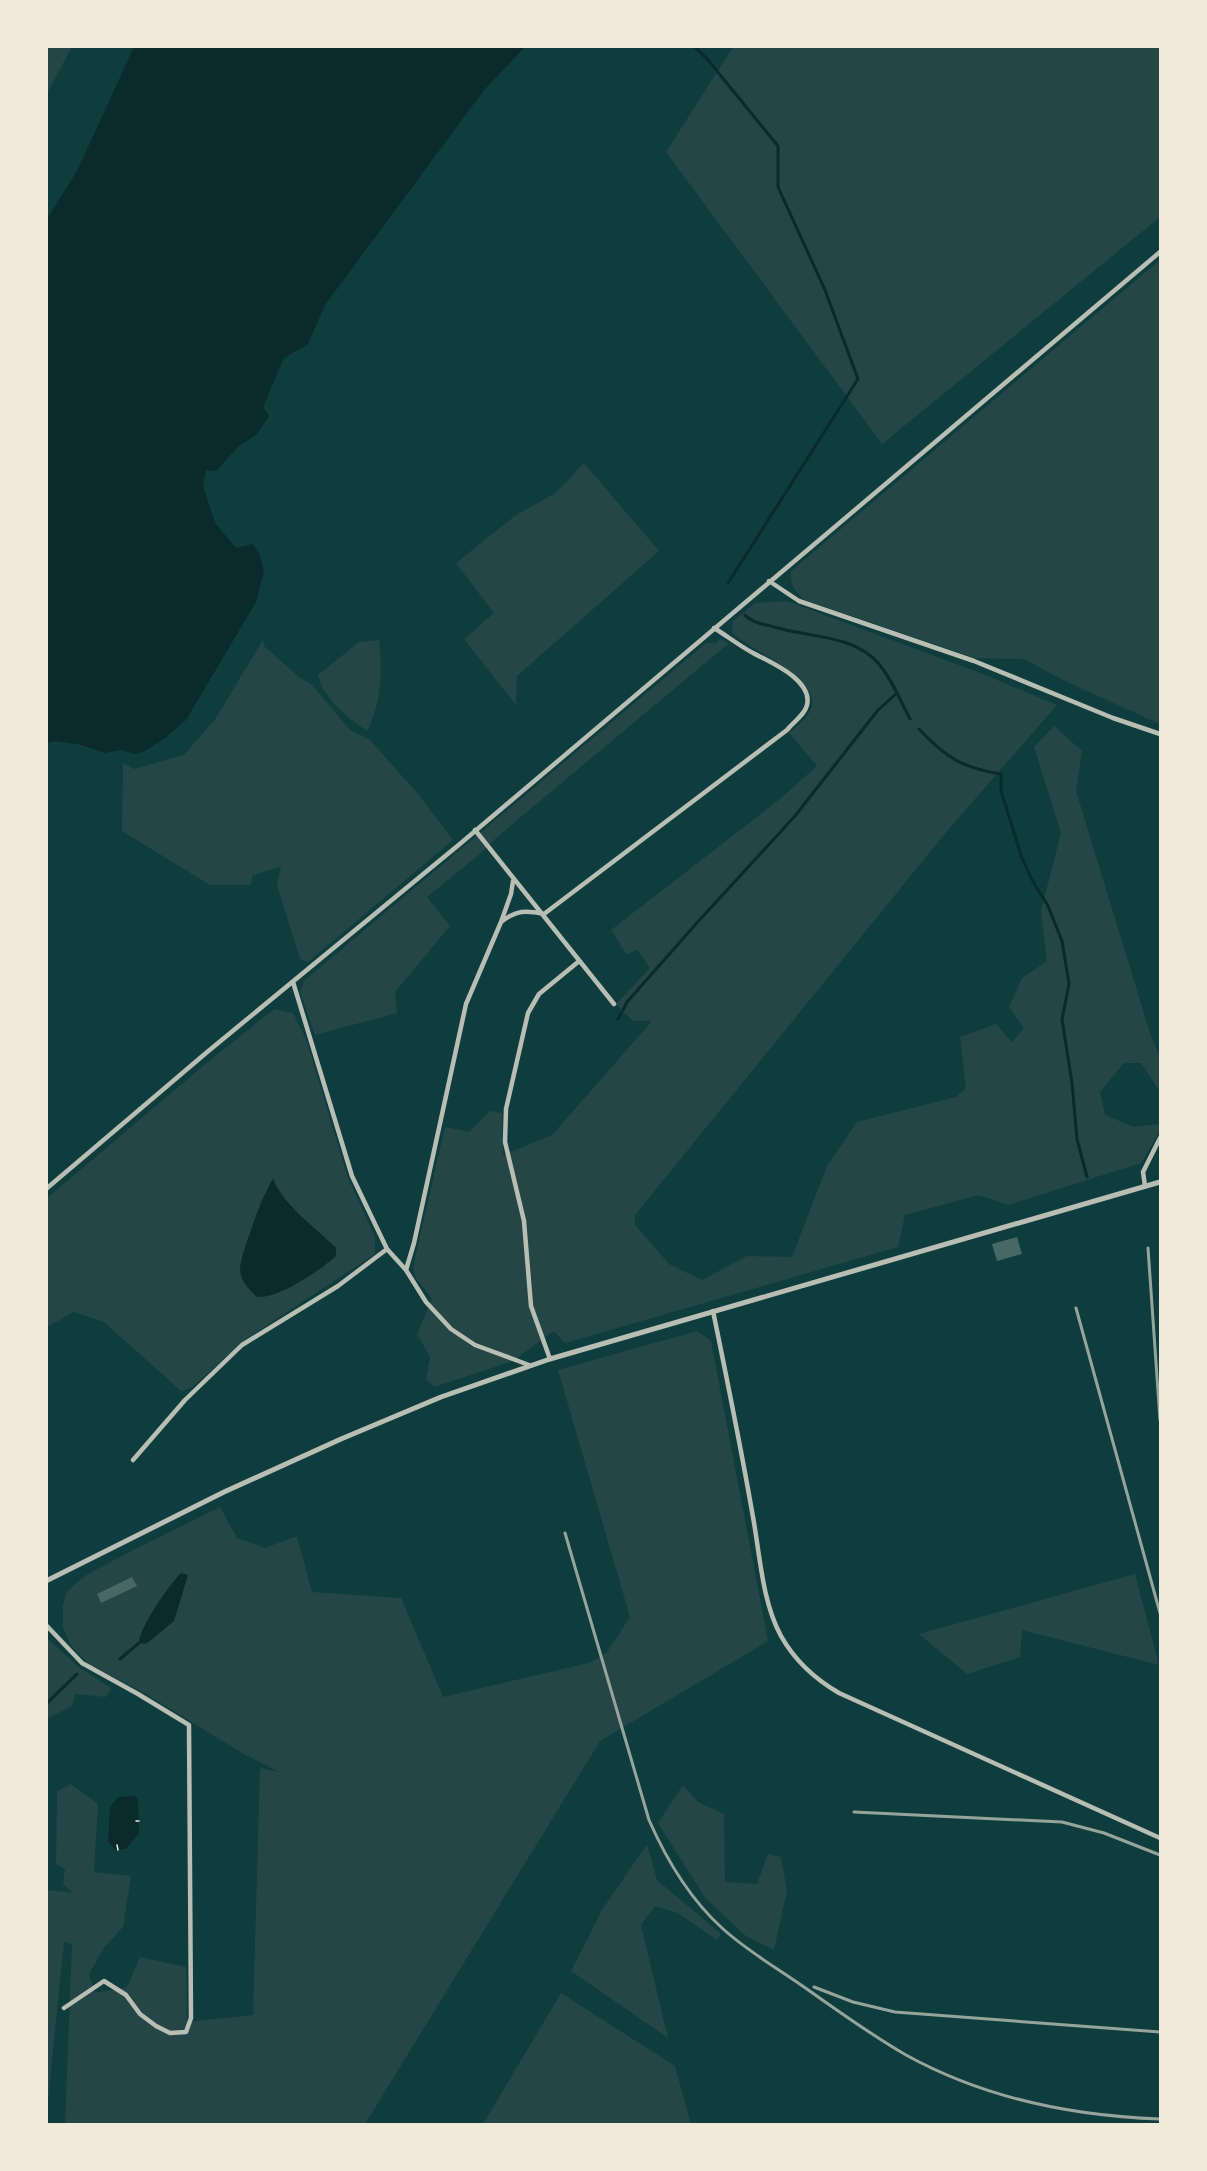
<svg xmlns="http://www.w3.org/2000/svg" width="1207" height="2171" font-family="Rubik,sans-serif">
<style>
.green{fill:#244646;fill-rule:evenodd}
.water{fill:#0a2a2b}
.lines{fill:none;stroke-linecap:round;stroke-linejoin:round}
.stream{stroke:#0a2a2b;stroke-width:3}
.building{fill:#486865}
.path{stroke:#f1e9da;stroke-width:1.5}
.minor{stroke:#b8beb3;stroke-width:4.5}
.tertiary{stroke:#b8beb3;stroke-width:5}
.rail{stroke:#97a49c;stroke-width:3}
</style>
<rect width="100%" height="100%" fill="#0f3d3e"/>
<!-- green -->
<path class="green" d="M 47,46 L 72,47 L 47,93 L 46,47 Z
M 733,47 L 1160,47 L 1160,217 L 882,444 L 666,152 Z
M 1160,260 L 1160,724 L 1067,682 L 1024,659 L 975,658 L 805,600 C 794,591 790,585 791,571 Z
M 584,463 L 659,551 L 517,676 L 516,705 L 464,639 L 494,613 L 456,563 L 516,515 L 556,493 Z
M 787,601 L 983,674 L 1057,705 L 947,831 L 635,1215 L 635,1225 L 669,1264 L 702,1280 L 747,1256 L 792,1257 L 827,1166 L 857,1122 L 956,1097 L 966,1088 L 960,1037 L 996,1024 L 1012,1042 L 1024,1028 L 1009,1007 L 1022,978 L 1047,961 L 1041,911 L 1061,833 L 1034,747 L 1054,726 L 1082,751 L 1076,791 L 1150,1033 L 1160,1057 L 1160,1092 L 1141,1063 L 1124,1063 L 1100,1092 L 1105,1115 L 1134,1127 L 1160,1124 L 1160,1131 L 1141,1163 L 1008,1205 L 979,1195 L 905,1215 L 898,1247 L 565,1343 L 554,1331 L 513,1361 L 434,1387 L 426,1379 L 430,1357 L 417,1334 L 432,1299 L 415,1277 L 413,1267 L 445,1127 L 469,1132 L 490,1111 L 502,1113 L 503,1155 L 552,1135 L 652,1021 L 633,1021 L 616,1004 L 650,968 L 637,949 L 627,955 L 611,930 L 780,799 L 817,766 L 789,733 C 796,727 804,721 809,713 C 829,679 748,651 732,632 L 733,621 L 755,603 Z
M 720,639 L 729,643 L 497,837 L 480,854 L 427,897 L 450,926 L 395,992 L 397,1013 L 315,1035 L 300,992 L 304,981 L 706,643 L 716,643 Z
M 263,640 L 264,646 L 300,678 L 311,684 L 350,730 L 370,740 L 418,794 L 453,840 L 308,962 L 300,959 L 277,885 L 281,866 L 252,876 L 251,885 L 210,885 L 122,831 L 123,763 L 134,769 L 184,755 L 216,718 Z
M 379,640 C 383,670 381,704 367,731 C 347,717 324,699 318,675 L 359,642 Z
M 274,1009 L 293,1013 L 306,1039 L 348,1178 L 375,1237 L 375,1254 L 246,1339 L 191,1388 L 181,1391 L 104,1322 L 74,1312 L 47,1327 L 47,1198 L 209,1061 ZM 273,1180 C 286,1208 314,1227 336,1248 L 336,1256 L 323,1267 L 302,1280 L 242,1257 L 261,1201 Z
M 697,1331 L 711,1341 L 768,1641 L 600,1741 L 365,2124 L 65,2124 L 72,1944 L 64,1942 L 47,2110 L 47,1890 L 73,1893 L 63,1884 L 65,1869 L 56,1864 L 57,1791 L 71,1784 L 98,1804 L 94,1872 L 131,1876 L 123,1927 L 104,1948 L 89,1974 L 95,1993 L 127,1987 L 140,1957 L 186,1967 L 187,2022 L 253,2015 L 260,1768 L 279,1772 L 242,1753 L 146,1694 L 90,1665 L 71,1646 L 63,1627 L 63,1606 L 66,1593 L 75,1584 L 88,1574 L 137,1548 L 220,1507 L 237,1538 L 265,1548 L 297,1536 L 312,1592 L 401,1598 L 443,1697 L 589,1663 L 607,1652 L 630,1617 L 558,1370 Z
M 1135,1574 L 1159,1665 L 1022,1630 L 1020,1657 L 967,1674 L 919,1634 Z
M 46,1637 L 80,1668 L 111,1688 L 106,1697 L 75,1694 L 72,1706 L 47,1719 Z
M 683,1785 L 698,1802 L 724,1814 L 725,1882 L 757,1884 L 768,1854 L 781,1857 L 787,1891 L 774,1950 L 746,1936 L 706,1899 L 658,1823 Z
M 647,1844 L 657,1880 L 721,1934 L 717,1940 L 678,1913 L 655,1906 L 641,1925 L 668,2038 L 571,1971 L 602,1910 Z
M 561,1993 L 675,2066 L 691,2124 L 483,2124 Z"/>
<!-- water -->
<path class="water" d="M 134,47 L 525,47 L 484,90 L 325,305 L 308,344 L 284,358 L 263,407 L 269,416 L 257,434 L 238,447 L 216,471 L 206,470 L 203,486 L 215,523 L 236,548 L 253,544 L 260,556 L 264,571 L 256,602 L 186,720 L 165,738 L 143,752 L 134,754 L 122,750 L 104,753 L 82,745 L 56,741 L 46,743 L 47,219 L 77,171 Z
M 273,1179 C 285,1207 315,1227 336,1248 L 336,1256 C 318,1271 281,1298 257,1297 C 249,1290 240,1280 240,1269 C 240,1256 265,1190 273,1179 Z
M 181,1573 L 188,1575 L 174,1621 L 146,1644 L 139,1643 C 139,1628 169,1585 181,1573 Z
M 135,1796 L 138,1799 L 139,1833 L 126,1849 L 115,1850 L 108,1841 L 110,1807 L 118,1797 Z"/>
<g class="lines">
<!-- stream -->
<path class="stream" d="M 694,46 L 708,60 L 778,146 L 778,187 L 825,290 L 858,379 L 728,583
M 745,615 C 752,623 764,624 774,627 C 807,637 854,635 878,663 C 892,679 900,700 910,719
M 919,729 C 946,758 963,768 1001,774 L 1001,791 L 1022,858 L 1031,878 L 1048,906 L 1062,941 L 1069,984 L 1062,1019 L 1072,1083 L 1077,1139 L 1087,1177
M 623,1010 L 627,1002 L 695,925 L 795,816 L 878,710 L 897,693
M 618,1019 L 621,1013
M 120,1659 L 139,1643
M 46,1704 L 77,1674"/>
</g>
<!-- building -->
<path class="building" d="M 1017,1237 L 1022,1254 L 997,1261 L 992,1244 Z
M 132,1577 L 137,1586 L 101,1603 L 97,1594 Z"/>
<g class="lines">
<!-- path -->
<path class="path" d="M 136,1821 L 139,1821
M 117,1845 L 118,1850"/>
<!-- minor -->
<path class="minor" d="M 769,581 L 799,601 L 974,661 L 1113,718 L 1160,734
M 475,830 L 614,1004
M 513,881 L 511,894 L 501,922 C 516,910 526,910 544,914
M 544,914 L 787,730 C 793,722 805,715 807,705 C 813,680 770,662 753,653 C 740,646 727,636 714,628
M 293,982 L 352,1176 L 387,1249 L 406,1270 L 426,1302 L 451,1329 L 475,1345 L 529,1365
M 1145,1186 L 1143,1172 L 1160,1138
M 46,1189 L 206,1053 L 461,843 L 1160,252
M 406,1270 L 414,1243 L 466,1004 L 501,922
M 713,1311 C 727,1379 741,1448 753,1517 C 760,1555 762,1601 781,1636 C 795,1661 815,1679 839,1693 L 1160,1838
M 550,1359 L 531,1306 L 524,1221 L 505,1142 L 506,1109 L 528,1013 L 539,994 L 578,962
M 133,1460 L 185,1400 L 242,1345 L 338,1286 L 387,1249
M 46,1625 L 82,1663 L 138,1694 L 189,1725 L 191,2018 L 186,2032 L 170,2033 L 156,2026 L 140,2014 L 126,1995 L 104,1981 L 64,2008"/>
<!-- tertiary -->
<path class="tertiary" d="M 46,1581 L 224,1492 L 341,1439 L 441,1397 L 550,1359 L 1160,1182"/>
<!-- rail -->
<path class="rail" d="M 1148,1248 L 1160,1420
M 1076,1308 L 1160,1613
M 565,1533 L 649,1820 C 667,1861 689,1898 722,1928 C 747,1951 777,1968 804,1987 C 837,2010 871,2035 906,2055 C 984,2098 1073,2116 1160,2119
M 854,1812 L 1062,1822 L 1104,1833 L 1160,1855
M 814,1987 L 853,2002 L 895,2012 L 1160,2032"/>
</g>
<!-- border -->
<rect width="1207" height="2171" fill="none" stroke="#f1e9da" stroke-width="96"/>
</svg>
